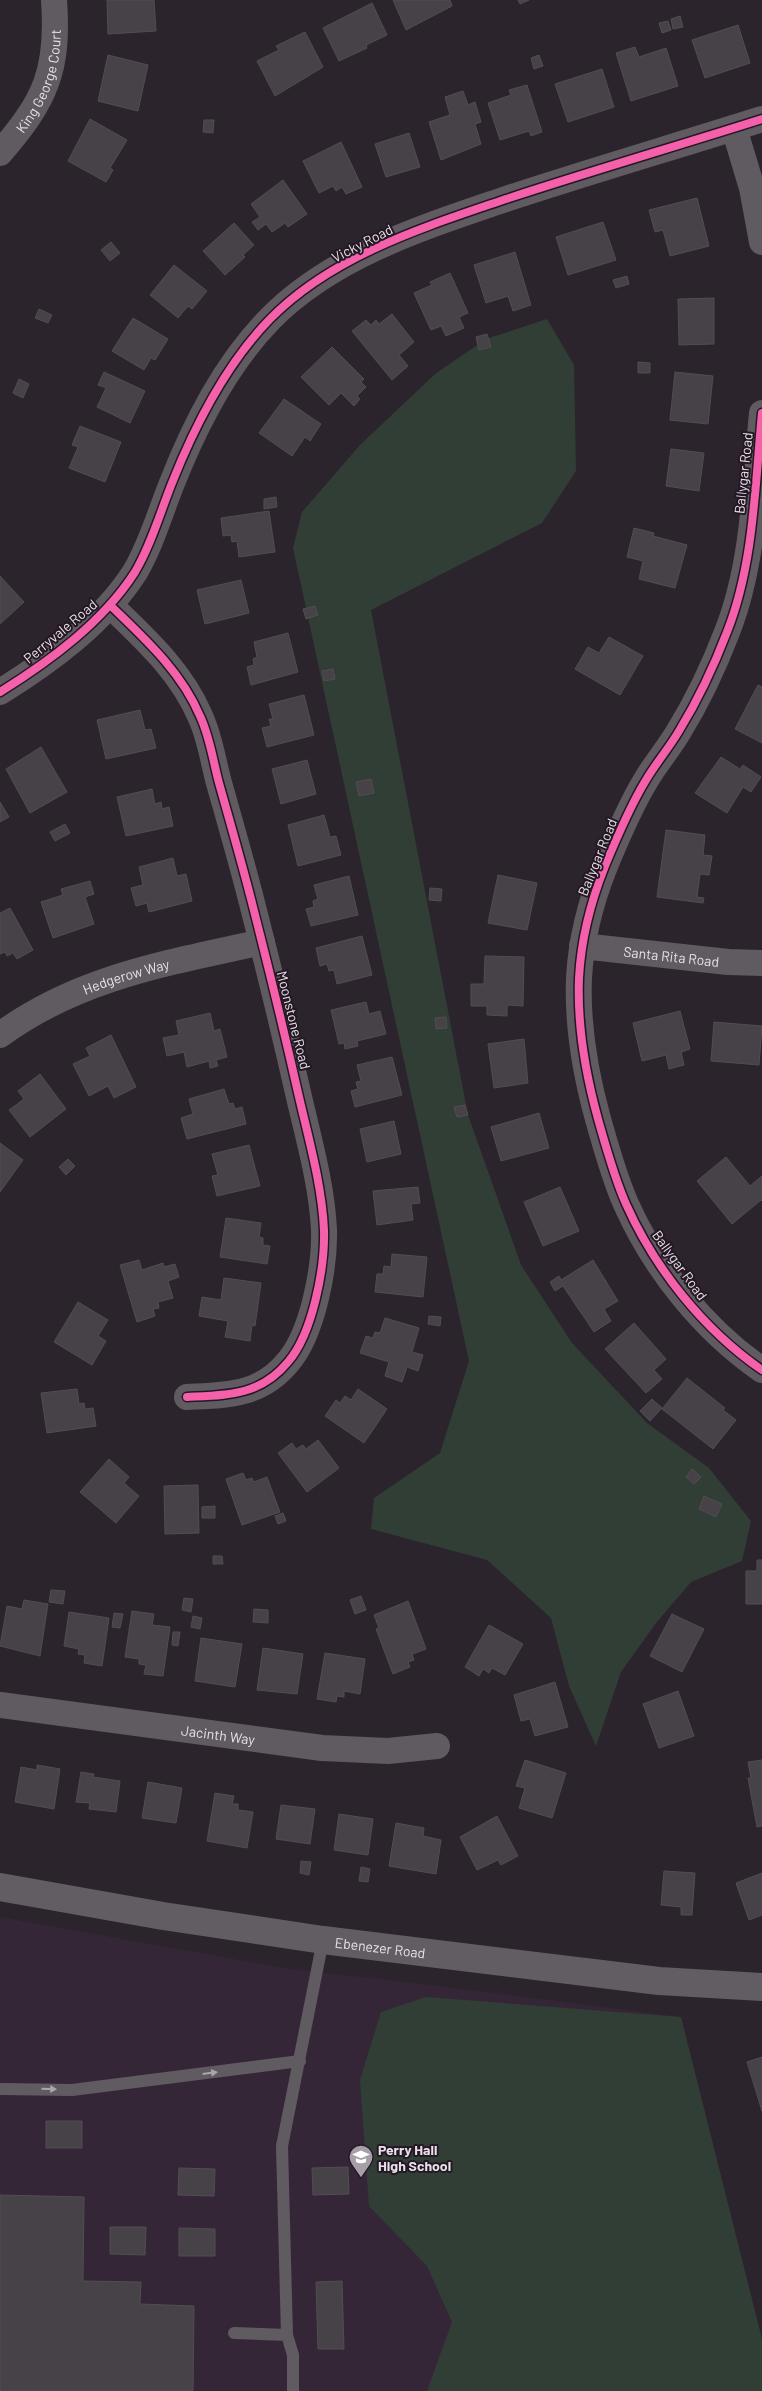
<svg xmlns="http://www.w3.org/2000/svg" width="762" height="2391" font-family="Barlow,sans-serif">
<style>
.built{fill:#352637}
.green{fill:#313e35}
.building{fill:#474248;stroke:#524c53}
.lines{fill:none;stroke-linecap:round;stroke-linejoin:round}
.lane{stroke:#605b60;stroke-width:12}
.street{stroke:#605b60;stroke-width:26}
.secondary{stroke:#625d63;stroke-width:28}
.cycleway-casing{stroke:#241825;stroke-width:11}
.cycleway{stroke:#f560ab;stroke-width:8}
.oneway{fill:#aba5ac}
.labels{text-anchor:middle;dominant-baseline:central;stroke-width:4;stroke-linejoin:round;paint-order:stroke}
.street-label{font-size:14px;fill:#e9e1ea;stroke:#241825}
.poi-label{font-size:14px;font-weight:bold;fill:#e9e1ea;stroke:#241825;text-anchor:start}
</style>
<rect width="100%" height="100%" fill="#2b242c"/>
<!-- built -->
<path class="built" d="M 0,1917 L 289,1969 L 397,1981 L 681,2017 L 762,2339 L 762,2391 L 0,2391 Z"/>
<!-- green -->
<path class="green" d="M 547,319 L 574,365 L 576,471 L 542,523 L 371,610 L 468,1115 L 521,1265 L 572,1343 L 647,1423 L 709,1468 L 751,1521 L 742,1561 L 691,1582 L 656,1623 L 621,1672 L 596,1746 L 569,1686 L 551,1618 L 487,1560 L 371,1529 L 374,1498 L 440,1453 L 469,1361 L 293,548 L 302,512 L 360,445 L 435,374 L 486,339 Z
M 426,1997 L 681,2017 L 762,2339 L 762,2391 L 427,2391 L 452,2322 L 427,2266 L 369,2206 L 360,2080 L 381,2012 Z"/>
<!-- building -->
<path class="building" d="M 107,0 L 154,0 L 156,31 L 108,34 Z
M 393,0 L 450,0 L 452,6 L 406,30 Z
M 518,0 L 529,0 L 520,4 Z
M 372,3 L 387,35 L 366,45 L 367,48 L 339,61 L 323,28 Z
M 680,16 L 683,27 L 673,29 L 671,19 Z
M 668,21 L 671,30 L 662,33 L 659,23 Z
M 738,25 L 750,63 L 705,78 L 692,40 Z
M 305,32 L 323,67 L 275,96 L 257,61 L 279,50 L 276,46 Z
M 635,47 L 639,57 L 666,48 L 678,86 L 631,101 L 616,53 Z
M 108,55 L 148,65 L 138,111 L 98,101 Z
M 539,55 L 543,66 L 534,69 L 531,58 Z
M 602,69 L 614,107 L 568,122 L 555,84 Z
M 527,85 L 542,132 L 531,136 L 529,131 L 500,140 L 488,103 L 511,95 L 509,90 Z
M 463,91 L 468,105 L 475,102 L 481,122 L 475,124 L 481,144 L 441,160 L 429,122 L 450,115 L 445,97 Z
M 90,119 L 127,140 L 110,168 L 113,170 L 106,182 L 68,161 Z
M 204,120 L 214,120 L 213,133 L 203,132 Z
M 409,133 L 420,167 L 386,177 L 375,144 Z
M 341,142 L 362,187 L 346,194 L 342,187 L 336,191 L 333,186 L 319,193 L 303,161 Z
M 283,180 L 307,214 L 288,227 L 285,223 L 272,232 L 266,224 L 258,230 L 252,222 L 260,217 L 251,204 Z
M 697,198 L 709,246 L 670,256 L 663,230 L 655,232 L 649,210 Z
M 603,222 L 616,260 L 568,275 L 556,237 Z
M 234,223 L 254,245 L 243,255 L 245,257 L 225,275 L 203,251 Z
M 111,242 L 120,253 L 110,261 L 101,250 Z
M 515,252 L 531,305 L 513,311 L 508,296 L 486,303 L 474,265 Z
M 174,265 L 207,291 L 192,309 L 188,306 L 178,318 L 150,295 Z
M 450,273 L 468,313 L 459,317 L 464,328 L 446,336 L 441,326 L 431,330 L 414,293 L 432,285 L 430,282 Z
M 627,276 L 629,284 L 616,288 L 613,280 Z
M 714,298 L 714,344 L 679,345 L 678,299 Z
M 39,309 L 52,315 L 48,323 L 35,318 Z
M 392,314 L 414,342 L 399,355 L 408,366 L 392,380 L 352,331 L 366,320 L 371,325 L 376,320 L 379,324 Z
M 133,318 L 168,339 L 155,360 L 151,358 L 144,370 L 112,351 Z
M 487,334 L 491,347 L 479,350 L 476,337 Z
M 332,347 L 364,379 L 361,382 L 366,387 L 357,396 L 360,399 L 354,406 L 341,393 L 329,405 L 301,377 Z
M 638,362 L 650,363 L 650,373 L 638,373 Z
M 104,372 L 145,391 L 130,423 L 97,407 L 106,388 L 98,385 Z
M 675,372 L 713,376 L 708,424 L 670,420 Z
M 19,379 L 29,384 L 23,398 L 13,393 Z
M 284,399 L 321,424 L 310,441 L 305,437 L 292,456 L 259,433 Z
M 80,426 L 121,442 L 105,482 L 69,468 L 78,447 L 72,445 Z
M 671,449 L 704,453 L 699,491 L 666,486 Z
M 276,497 L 277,507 L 264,509 L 264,499 Z
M 269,511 L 275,552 L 239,557 L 237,541 L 232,542 L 231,535 L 223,536 L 221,518 Z
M 634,528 L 654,533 L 653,536 L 687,545 L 675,588 L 639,579 L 643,561 L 627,557 Z
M 0,576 L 24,602 L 0,624 Z
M 241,580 L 249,613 L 205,624 L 197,590 Z
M 315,606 L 318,615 L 306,619 L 303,609 Z
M 288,633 L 298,672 L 251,685 L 247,667 L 254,665 L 253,659 L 257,657 L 254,642 Z
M 609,637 L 643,656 L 620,695 L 575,669 L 588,647 L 599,653 Z
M 333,669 L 335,679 L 324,681 L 322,671 Z
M 758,685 L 762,687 L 762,743 L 735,729 Z
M 304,695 L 314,735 L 267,747 L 262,728 L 271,726 L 269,719 L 273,719 L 269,704 Z
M 140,710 L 145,730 L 151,729 L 156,748 L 106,759 L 97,720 Z
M 41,747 L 67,792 L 30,813 L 6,769 Z
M 721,757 L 740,769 L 743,765 L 761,777 L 751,792 L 743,787 L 727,813 L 695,793 Z
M 307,760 L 316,794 L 281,804 L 272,769 Z
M 371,779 L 374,793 L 359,796 L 356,782 Z
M 152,789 L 155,804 L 161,802 L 162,809 L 169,807 L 173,826 L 126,836 L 117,797 Z
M 0,802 L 9,817 L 0,822 Z
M 324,815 L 330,837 L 336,836 L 341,855 L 298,866 L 288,825 Z
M 65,824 L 70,833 L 55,841 L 50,832 Z
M 666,830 L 705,835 L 703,855 L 712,856 L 709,875 L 700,874 L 697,897 L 704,898 L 703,903 L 657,897 Z
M 173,858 L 177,876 L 186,874 L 192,901 L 149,912 L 147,903 L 136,906 L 131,888 L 143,885 L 139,867 Z
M 498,875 L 537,883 L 527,930 L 488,923 Z
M 349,876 L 358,915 L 311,926 L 306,909 L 314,907 L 313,901 L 318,899 L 314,885 Z
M 90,881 L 94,894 L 85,897 L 94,924 L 53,938 L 41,902 L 63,895 L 61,889 Z
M 430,888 L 442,889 L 441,901 L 429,900 Z
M 10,908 L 33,950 L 17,959 L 13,953 L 7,956 L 5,952 L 0,954 L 0,913 Z
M 362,936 L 372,975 L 337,984 L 334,970 L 329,971 L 327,964 L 320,966 L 316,948 Z
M 485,956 L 524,957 L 523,1006 L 507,1005 L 507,1016 L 487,1015 L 487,1006 L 471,1006 L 471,984 L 484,984 Z
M 366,1002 L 369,1014 L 380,1011 L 386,1034 L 357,1041 L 358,1046 L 345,1049 L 344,1043 L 339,1044 L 331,1010 Z
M 680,1011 L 690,1049 L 681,1052 L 684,1065 L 669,1069 L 666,1055 L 642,1061 L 633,1023 Z
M 210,1013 L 214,1031 L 220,1029 L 227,1057 L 216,1060 L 218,1066 L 210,1068 L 209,1061 L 187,1067 L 184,1052 L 167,1056 L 163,1038 L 179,1035 L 176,1021 Z
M 446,1017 L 447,1028 L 436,1029 L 435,1018 Z
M 714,1022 L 762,1026 L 759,1065 L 711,1061 Z
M 111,1035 L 136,1087 L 114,1098 L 108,1086 L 89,1096 L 73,1064 L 90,1056 L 86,1048 Z
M 524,1039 L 528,1083 L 494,1088 L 488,1044 Z
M 392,1057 L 402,1095 L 355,1107 L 351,1091 L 358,1089 L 356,1082 L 361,1081 L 357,1065 Z
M 40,1074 L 66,1109 L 30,1137 L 9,1110 L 24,1099 L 18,1091 Z
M 224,1089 L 229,1104 L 233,1103 L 235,1109 L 242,1107 L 246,1124 L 187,1139 L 181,1118 L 193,1114 L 189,1099 Z
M 465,1105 L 468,1115 L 457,1117 L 454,1107 Z
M 539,1113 L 549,1148 L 501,1161 L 491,1127 Z
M 394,1121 L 401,1154 L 367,1162 L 360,1129 Z
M 0,1143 L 23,1160 L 0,1192 Z
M 249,1145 L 260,1186 L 217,1196 L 212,1176 L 218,1175 L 212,1154 Z
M 726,1157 L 750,1186 L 762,1176 L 762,1201 L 761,1200 L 732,1224 L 697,1181 Z
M 68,1159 L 75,1166 L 66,1175 L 59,1167 Z
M 418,1187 L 420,1203 L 411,1204 L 413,1220 L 377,1225 L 373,1191 Z
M 560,1187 L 579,1231 L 543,1246 L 524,1202 Z
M 226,1218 L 261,1223 L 259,1237 L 263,1238 L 263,1245 L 270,1246 L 267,1264 L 220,1257 Z
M 392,1254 L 427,1257 L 423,1297 L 375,1292 L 377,1274 L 383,1274 L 384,1266 L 391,1267 Z
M 139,1260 L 142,1270 L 163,1263 L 164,1267 L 175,1264 L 179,1277 L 168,1281 L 173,1298 L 158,1302 L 159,1308 L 153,1309 L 155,1316 L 137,1322 L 120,1265 Z
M 593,1260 L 618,1301 L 604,1309 L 611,1321 L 594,1332 L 563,1286 L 555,1291 L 550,1282 L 559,1276 L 561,1280 Z
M 224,1278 L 261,1283 L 255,1326 L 252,1325 L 250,1341 L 225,1337 L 228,1321 L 199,1316 L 202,1297 L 221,1300 Z
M 78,1302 L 108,1320 L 98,1336 L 106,1341 L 92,1365 L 54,1342 Z
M 429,1316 L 441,1317 L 440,1326 L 428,1324 Z
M 385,1318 L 419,1328 L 412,1352 L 423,1355 L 418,1371 L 407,1367 L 402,1382 L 385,1376 L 389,1362 L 360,1353 L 366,1336 L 373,1338 L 375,1332 L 380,1333 Z
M 634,1323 L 666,1359 L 654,1370 L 662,1379 L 646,1393 L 605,1349 Z
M 687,1378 L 725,1408 L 723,1410 L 736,1420 L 713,1449 L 662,1409 Z
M 77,1389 L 79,1404 L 84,1403 L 85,1409 L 93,1408 L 96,1426 L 47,1433 L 41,1393 Z
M 358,1389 L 387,1409 L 364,1443 L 325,1416 L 336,1400 L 340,1403 L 345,1396 L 351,1400 Z
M 652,1399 L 662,1408 L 650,1421 L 640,1411 Z
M 318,1440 L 339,1468 L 307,1492 L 278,1453 L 292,1443 L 296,1449 L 303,1445 L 306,1449 Z
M 109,1459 L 129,1477 L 124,1483 L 139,1496 L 116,1523 L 80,1492 Z
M 692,1469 L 701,1477 L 694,1484 L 686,1477 Z
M 243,1473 L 246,1480 L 252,1478 L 254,1482 L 267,1477 L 280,1512 L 242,1525 L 226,1479 Z
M 198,1485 L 199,1533 L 165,1534 L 164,1486 Z
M 704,1496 L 722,1504 L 716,1517 L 699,1509 Z
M 215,1506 L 215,1518 L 202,1518 L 202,1507 Z
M 283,1513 L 286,1521 L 278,1524 L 275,1516 Z
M 213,1556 L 222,1556 L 223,1564 L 213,1564 Z
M 757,1560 L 762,1560 L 762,1604 L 746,1604 L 746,1571 L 757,1571 Z
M 51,1590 L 65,1591 L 63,1604 L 49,1602 Z
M 361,1596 L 366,1610 L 355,1614 L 350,1600 Z
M 184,1598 L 193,1599 L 191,1612 L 182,1610 Z
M 24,1600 L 48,1604 L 40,1656 L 0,1646 L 7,1606 L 22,1609 Z
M 408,1601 L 426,1649 L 412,1654 L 414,1660 L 408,1662 L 410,1667 L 393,1674 L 376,1629 L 379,1628 L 374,1615 Z
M 254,1609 L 268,1610 L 268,1623 L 253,1622 Z
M 132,1611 L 154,1614 L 152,1625 L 170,1627 L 163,1676 L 144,1674 L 146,1665 L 139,1664 L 139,1659 L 125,1657 Z
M 69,1612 L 109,1618 L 102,1666 L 84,1663 L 85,1655 L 78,1654 L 79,1649 L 64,1646 Z
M 114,1613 L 123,1614 L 120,1628 L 112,1627 Z
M 672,1614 L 704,1629 L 682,1672 L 650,1656 Z
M 193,1616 L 202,1618 L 200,1629 L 191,1627 Z
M 489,1625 L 523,1644 L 505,1675 L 492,1668 L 489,1673 L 483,1669 L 479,1676 L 465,1667 Z
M 173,1632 L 180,1632 L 178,1646 L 172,1645 Z
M 201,1638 L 242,1644 L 235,1687 L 195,1681 Z
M 263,1648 L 303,1654 L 297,1694 L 257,1690 Z
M 325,1653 L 365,1659 L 360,1694 L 344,1691 L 344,1697 L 337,1696 L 336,1702 L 317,1699 Z
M 555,1682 L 568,1727 L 535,1736 L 530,1719 L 521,1721 L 514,1695 Z
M 678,1691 L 694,1736 L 659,1748 L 643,1704 Z
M 525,1760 L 566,1773 L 552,1818 L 519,1808 L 525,1788 L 516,1786 Z
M 762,1760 L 762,1826 L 757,1827 L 748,1778 L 751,1778 L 748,1762 Z
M 37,1765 L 60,1769 L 54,1809 L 15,1802 L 21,1767 L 37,1770 Z
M 81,1772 L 94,1774 L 93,1777 L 120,1781 L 116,1812 L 89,1809 L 90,1803 L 76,1802 Z
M 148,1782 L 182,1788 L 176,1823 L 142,1818 Z
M 215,1793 L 234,1796 L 232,1804 L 238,1804 L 238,1810 L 253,1812 L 247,1848 L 207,1841 Z
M 281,1805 L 315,1809 L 310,1844 L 276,1839 Z
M 339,1814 L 373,1819 L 368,1855 L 334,1850 Z
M 497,1816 L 518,1856 L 501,1865 L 498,1860 L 477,1870 L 460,1837 Z
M 396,1823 L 424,1828 L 423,1836 L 441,1840 L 436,1874 L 389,1866 Z
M 301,1861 L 311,1862 L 309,1875 L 300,1873 Z
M 361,1867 L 370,1869 L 368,1882 L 359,1881 Z
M 664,1871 L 695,1873 L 692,1915 L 681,1915 L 681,1907 L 661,1905 Z
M 762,1873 L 762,1915 L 749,1920 L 736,1883 Z
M 762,2057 L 762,2111 L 747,2062 Z
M 46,2121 L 82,2121 L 82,2148 L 46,2148 Z
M 348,2167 L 349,2194 L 313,2195 L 312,2168 Z
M 179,2168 L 215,2169 L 214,2196 L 178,2195 Z
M 0,2195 L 84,2197 L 83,2281 L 141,2282 L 140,2304 L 194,2306 L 193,2391 L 0,2391 Z
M 110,2227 L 146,2227 L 145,2255 L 110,2254 Z
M 179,2228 L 215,2229 L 215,2256 L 179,2256 Z
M 342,2281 L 344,2349 L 318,2349 L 316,2282 Z"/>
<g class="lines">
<!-- lane -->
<path class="lane" d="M 0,2089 L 72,2090 L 300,2061
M 234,2333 L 287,2335 L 282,2146 L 323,1940
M 287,2335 L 293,2355 L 293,2391"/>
<!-- street -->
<g class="street">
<path d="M 734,128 L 752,188 L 762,242"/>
<path id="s1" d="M 0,153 C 46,100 59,70 54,0"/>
<path d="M 762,413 C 755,485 754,564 727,632 C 714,666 698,700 679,731 C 669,748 656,763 646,780 C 630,806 617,837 605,866 C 591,901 581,940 579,978 C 577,1027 585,1072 598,1119 C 606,1147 614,1177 626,1204 C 655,1269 704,1330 762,1370"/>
<path d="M 110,605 C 144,638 181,671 200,716 C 210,737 213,761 219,783 C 230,822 241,860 251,899 C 268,965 284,1031 299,1097 C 309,1140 322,1186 324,1230 C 325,1267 313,1333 288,1362 C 260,1396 227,1395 187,1397"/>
<path d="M 0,692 C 50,661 103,622 135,572 C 151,545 160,513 172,483 C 195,425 225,365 270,319 C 333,255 424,227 506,199 C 591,171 677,146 762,119"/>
<path id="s2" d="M 582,946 L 728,962 L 762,963"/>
<path id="s3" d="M 0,1035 C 79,977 168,963 262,942"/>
<path id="s4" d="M 0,1705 L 322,1748 L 388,1751 L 437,1746"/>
</g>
<!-- secondary -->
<path class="secondary" id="s5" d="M 0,1887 L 163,1916 L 323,1940 L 659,1981 L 762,1987"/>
<defs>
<path id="cycleway" d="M 762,413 C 755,485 754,564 727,632 C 714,666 698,700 679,731 C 669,748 656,763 646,780 C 630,806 617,837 605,866 C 591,901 581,940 579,978 C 577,1027 585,1072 598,1119 C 606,1147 614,1177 626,1204 C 655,1269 704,1330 762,1370
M 110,605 C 144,638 181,671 200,716 C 210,737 213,761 219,783 C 230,822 241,860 251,899 C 268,965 284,1031 299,1097 C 309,1140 322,1186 324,1230 C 325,1267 313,1333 288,1362 C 260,1396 227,1395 187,1397
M 0,692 C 50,661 103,622 135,572 C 151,545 160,513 172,483 C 195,425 225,365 270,319 C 333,255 424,227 506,199 C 591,171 677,146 762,119"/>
</defs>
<!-- cycleway casing -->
<use href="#cycleway" class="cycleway-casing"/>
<!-- cycleway -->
<use href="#cycleway" class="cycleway"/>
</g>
<!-- one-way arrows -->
<defs><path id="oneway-solid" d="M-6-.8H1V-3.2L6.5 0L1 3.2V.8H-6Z" transform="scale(1.25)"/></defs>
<g class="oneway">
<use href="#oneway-solid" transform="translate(210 2073) rotate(-7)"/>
<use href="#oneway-solid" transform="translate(49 2089) rotate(1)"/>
</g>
<!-- icons -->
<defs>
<symbol id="school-pin" viewBox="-11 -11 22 30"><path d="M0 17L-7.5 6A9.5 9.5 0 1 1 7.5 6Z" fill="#a69fa8" stroke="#241825"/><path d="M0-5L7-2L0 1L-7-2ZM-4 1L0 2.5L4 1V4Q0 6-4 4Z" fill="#fff"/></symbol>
</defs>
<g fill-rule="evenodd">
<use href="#school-pin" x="347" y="2143" width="28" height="38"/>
</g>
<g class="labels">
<!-- street labels -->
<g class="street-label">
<text stroke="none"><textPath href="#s1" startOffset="84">King George Court</textPath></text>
<text transform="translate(362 243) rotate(-27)">Vicky Road</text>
<text transform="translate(743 473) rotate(-84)">Ballygar Road</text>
<text transform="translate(60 631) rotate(-40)">Perryvale Road</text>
<text transform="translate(597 857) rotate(-68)">Ballygar Road</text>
<text stroke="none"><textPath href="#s2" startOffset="90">Santa Rita Road</textPath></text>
<text stroke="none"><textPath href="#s3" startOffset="140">Hedgerow Way</textPath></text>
<text transform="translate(294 1020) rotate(76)">Moonstone Road</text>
<text transform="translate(680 1265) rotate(54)">Ballygar Road</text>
<text stroke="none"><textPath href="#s4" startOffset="220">Jacinth Way</textPath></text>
<text stroke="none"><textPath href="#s5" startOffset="385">Ebenezer Road</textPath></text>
</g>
<!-- poi labels -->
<g class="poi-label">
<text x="378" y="2149">Perry Hall<tspan x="378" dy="16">High School</tspan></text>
</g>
</g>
</svg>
